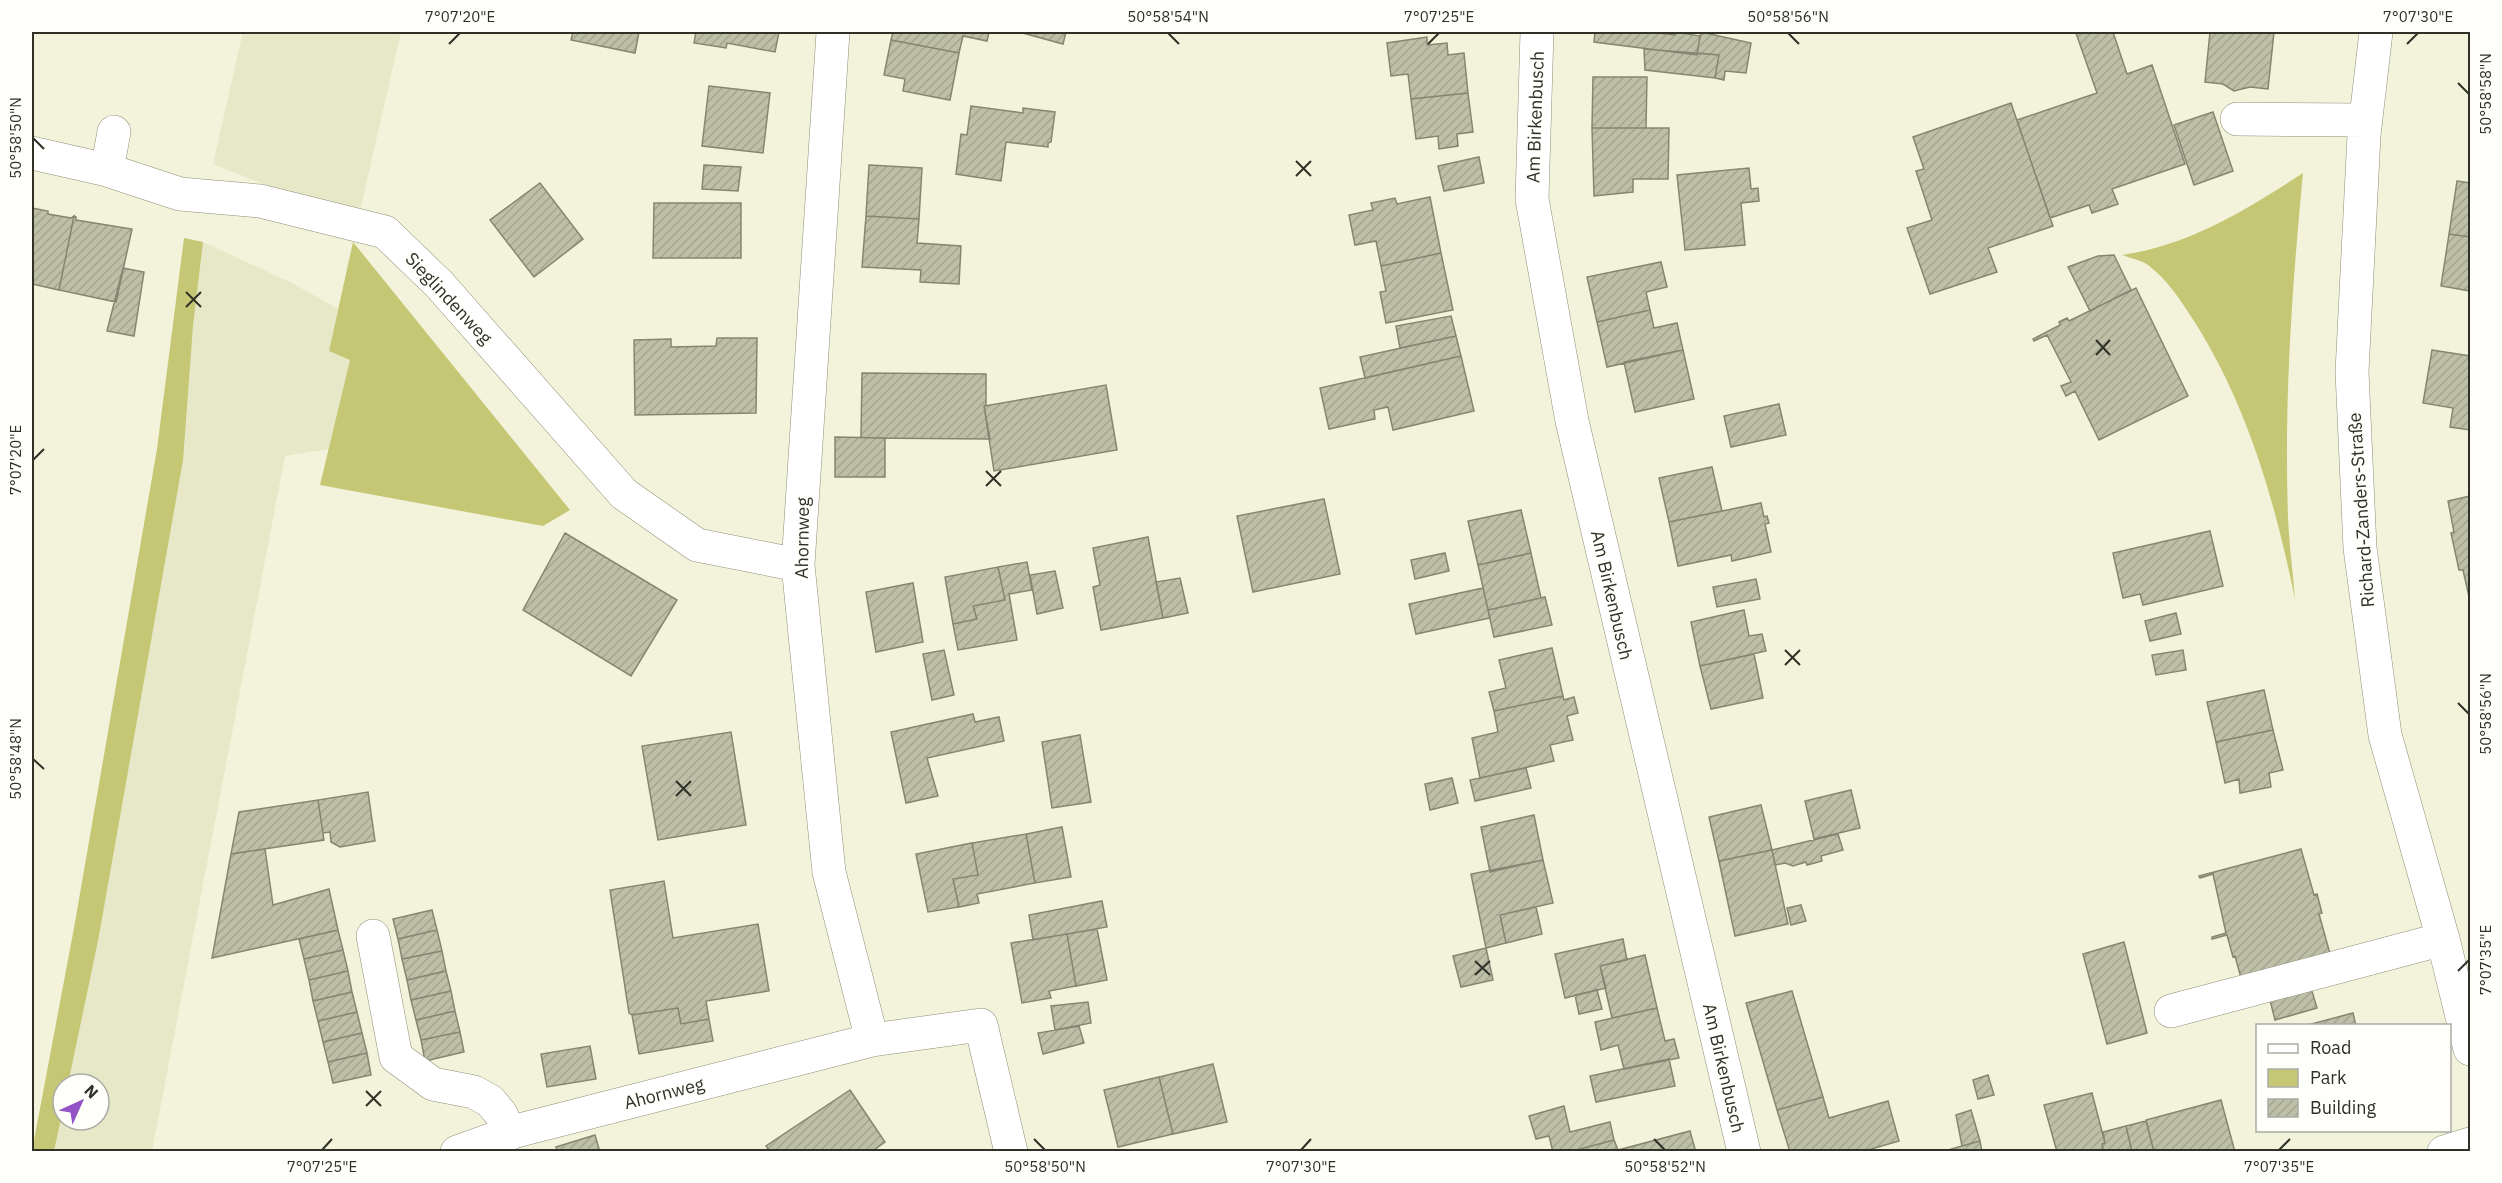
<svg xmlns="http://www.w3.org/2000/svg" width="2502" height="1183" font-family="'IBM Plex Sans',sans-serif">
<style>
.built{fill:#e6e8c7}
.green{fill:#c5c775}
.building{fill:url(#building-hatch);stroke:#858670;stroke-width:1.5}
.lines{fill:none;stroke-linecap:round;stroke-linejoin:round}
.minor-casing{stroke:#8e8f78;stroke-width:34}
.minor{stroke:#fff;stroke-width:33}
.ticks{fill:none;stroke:#2f3026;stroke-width:2}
.labels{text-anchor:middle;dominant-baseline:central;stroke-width:4.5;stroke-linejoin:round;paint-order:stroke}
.street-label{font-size:18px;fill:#2f3026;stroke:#fefffa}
.neatline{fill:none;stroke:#2f3026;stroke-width:2}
.ticks-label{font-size:15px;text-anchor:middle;fill:#2f3026}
</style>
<defs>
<pattern id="building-hatch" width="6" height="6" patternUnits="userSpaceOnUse" patternTransform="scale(1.5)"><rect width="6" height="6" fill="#bebfa7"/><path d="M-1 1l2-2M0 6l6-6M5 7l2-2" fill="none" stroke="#a4a490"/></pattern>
</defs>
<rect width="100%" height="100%" fill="#f2f3da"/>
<!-- built -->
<path class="built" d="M 243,32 L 401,32 L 356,228 L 294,196 L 213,164 Z
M 203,242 L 292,283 L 338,309 L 329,351 L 351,359 L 329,449 L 285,456 L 152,1151 L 54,1152 L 63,1110 L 63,1120 L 99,1120 L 99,1084 L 68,1084 L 98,941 L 193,326 Z"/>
<!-- green -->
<path class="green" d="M 2303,173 C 2292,287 2284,402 2288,517 C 2289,544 2293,572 2295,599 C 2275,502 2248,406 2194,321 C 2181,301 2168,280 2148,265 C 2141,260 2130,258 2122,255 C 2190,245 2246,210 2303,173 Z
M 184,238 L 203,242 L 193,326 L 183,460 L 98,941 L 68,1084 L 63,1084 L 63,1110 L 54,1151 L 32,1151 L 74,928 L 157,449 Z
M 353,242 L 570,510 L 543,526 L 320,485 L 350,360 L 329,351 Z"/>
<!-- building -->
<path class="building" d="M 573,32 L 639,32 L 635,53 L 571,40 Z
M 696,32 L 779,32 L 775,52 L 727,43 L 726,48 L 694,43 Z
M 893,32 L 989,32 L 987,41 L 963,36 L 959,53 L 891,40 Z
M 1019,32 L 1066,32 L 1063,44 Z
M 1595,32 L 1649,32 L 1675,35 L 1676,32 L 1700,36 L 1697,55 L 1594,42 Z
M 1701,32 L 1751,43 L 1746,73 L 1725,71 L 1724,80 L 1715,78 L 1719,55 L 1697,53 Z
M 2080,32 L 2113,32 L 2127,74 L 2152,65 L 2185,164 L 2112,189 L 2118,204 L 2092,213 L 2089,205 L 2050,218 L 2017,120 L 2097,93 L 2076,33 Z
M 2210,32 L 2274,32 L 2268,89 L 2250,87 L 2234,91 L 2223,84 L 2205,82 Z
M 1427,37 L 1427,45 L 1447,43 L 1448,55 L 1464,53 L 1468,93 L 1411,99 L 1408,74 L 1391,76 L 1387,43 Z
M 891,40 L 959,53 L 950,100 L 903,91 L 905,79 L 884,75 Z
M 1644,49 L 1719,55 L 1715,78 L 1645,70 Z
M 1593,77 L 1647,77 L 1646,128 L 1592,128 Z
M 709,86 L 770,93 L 763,153 L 702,146 Z
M 1468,93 L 1473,132 L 1457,134 L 1458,146 L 1439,149 L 1438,136 L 1416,139 L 1411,99 Z
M 2011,103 L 2053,226 L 1988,248 L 1997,272 L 1930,294 L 1907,228 L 1932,220 L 1916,171 L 1924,169 L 1913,137 Z
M 971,106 L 1023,113 L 1023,108 L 1055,112 L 1051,142 L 1048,143 L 1048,147 L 1006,142 L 1001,181 L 956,174 L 961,134 L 967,135 Z
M 2213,112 L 2233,171 L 2194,185 L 2174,125 Z
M 1592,128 L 1669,128 L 1668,179 L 1633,179 L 1633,192 L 1594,196 Z
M 1479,157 L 1484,183 L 1444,191 L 1438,166 Z
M 704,165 L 741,167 L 738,191 L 702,189 Z
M 869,165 L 922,168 L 919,219 L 866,216 Z
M 1749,168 L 1751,189 L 1758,188 L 1759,201 L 1741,203 L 1745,245 L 1685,250 L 1677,175 Z
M 2457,181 L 2470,183 L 2470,237 L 2449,234 Z
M 540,183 L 583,239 L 534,277 L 490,220 Z
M 1430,197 L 1441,253 L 1381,266 L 1376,241 L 1355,245 L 1349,215 L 1373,210 L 1371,203 L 1395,198 L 1397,204 Z
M 654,203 L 741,203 L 741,258 L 653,258 Z
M 32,208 L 48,211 L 48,214 L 71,218 L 74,216 L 59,290 L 32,284 Z
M 74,216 L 76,217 L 76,220 L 132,229 L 116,302 L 59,290 Z
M 866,216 L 919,219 L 917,243 L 961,246 L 959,284 L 920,282 L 921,270 L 862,267 Z
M 2449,234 L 2470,237 L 2470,291 L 2441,286 Z
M 1441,253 L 1453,310 L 1386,323 L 1380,292 L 1386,291 L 1381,266 Z
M 2114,255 L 2131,290 L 2090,311 L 2068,267 L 2098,256 Z
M 1661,262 L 1667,287 L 1646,292 L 1650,310 L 1597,322 L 1587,277 Z
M 123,268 L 144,272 L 134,336 L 107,331 Z
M 2136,288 L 2188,396 L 2099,440 L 2075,391 L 2066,396 L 2061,386 L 2071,382 L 2047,335 L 2034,341 L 2033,339 L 2060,325 L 2059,322 L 2067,318 L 2069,321 Z
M 1650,310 L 1654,328 L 1677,323 L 1683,350 L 1607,367 L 1597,322 Z
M 1451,316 L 1456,336 L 1400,348 L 1396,326 Z
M 1456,336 L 1461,356 L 1365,378 L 1360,357 Z
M 717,338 L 757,338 L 756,413 L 635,415 L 634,340 L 671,339 L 671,347 L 716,346 Z
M 1683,350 L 1694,399 L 1635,412 L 1624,362 Z
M 2432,350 L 2470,356 L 2470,430 L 2450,427 L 2453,408 L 2423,403 Z
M 1461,356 L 1474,411 L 1393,430 L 1388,407 L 1374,410 L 1375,419 L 1329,429 L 1320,388 Z
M 862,373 L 986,374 L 986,405 L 984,406 L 990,439 L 861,438 Z
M 1106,385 L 1117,450 L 994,471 L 984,406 Z
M 1779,404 L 1786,435 L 1731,447 L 1724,416 Z
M 835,437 L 885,438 L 885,477 L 835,477 Z
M 1712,467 L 1722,511 L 1669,522 L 1659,478 Z
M 2470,496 L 2470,601 L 2463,570 L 2459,570 L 2451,533 L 2454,532 L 2448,501 Z
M 1324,499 L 1340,574 L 1253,592 L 1237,516 Z
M 1761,503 L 1764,517 L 1767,516 L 1769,523 L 1765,524 L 1771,552 L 1732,561 L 1731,555 L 1678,566 L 1669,522 Z
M 1521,510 L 1531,553 L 1478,565 L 1468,521 Z
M 2210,531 L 2223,586 L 2143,605 L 2140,594 L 2123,598 L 2113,553 Z
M 565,533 L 677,600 L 631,676 L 523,610 Z
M 1148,537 L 1163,618 L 1101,630 L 1093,587 L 1100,585 L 1093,548 Z
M 1445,553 L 1449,571 L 1415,579 L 1411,560 Z
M 1531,553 L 1541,598 L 1488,610 L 1478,565 Z
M 1027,562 L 1032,590 L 1009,594 L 1017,640 L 958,650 L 953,624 L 977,619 L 973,606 L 1005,600 L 998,567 Z
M 998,567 L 1005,600 L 973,606 L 977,619 L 953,624 L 945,577 Z
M 1055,571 L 1063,608 L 1037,614 L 1030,575 Z
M 1180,578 L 1188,613 L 1163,618 L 1156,582 Z
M 1756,579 L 1760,599 L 1717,607 L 1713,587 Z
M 913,583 L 923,642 L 876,652 L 866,592 Z
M 1483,588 L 1490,618 L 1416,634 L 1409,604 Z
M 1545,597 L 1552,625 L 1494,637 L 1488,610 Z
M 1744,610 L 1749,636 L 1762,634 L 1766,651 L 1700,666 L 1691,622 Z
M 2176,613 L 2181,634 L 2150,641 L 2145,621 Z
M 1552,648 L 1563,696 L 1494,711 L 1489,692 L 1506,688 L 1499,660 Z
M 944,650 L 954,695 L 932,700 L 923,654 Z
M 2183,650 L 2186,670 L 2156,675 L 2152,655 Z
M 1754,654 L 1763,698 L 1711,709 L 1700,666 Z
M 2264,690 L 2273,730 L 2216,742 L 2207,702 Z
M 1563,696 L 1564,700 L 1574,697 L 1578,713 L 1567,716 L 1573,740 L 1550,745 L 1554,761 L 1480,778 L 1472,738 L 1498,732 L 1494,711 Z
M 973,714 L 975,722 L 999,717 L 1004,741 L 927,758 L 938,796 L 906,803 L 891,732 Z
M 2273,730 L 2283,770 L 2269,773 L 2271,787 L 2240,793 L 2239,779 L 2225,783 L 2216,742 Z
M 731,732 L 746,825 L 658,840 L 642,746 Z
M 1080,735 L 1091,802 L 1052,808 L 1042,742 Z
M 1526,768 L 1531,788 L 1475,801 L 1470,780 Z
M 1452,778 L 1458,803 L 1430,810 L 1425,784 Z
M 1851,790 L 1860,828 L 1814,839 L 1805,801 Z
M 368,792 L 375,841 L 340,847 L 331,842 L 330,832 L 323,833 L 318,800 Z
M 318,800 L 324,840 L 231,854 L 239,812 Z
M 1761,805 L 1772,850 L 1719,861 L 1709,817 Z
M 1534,815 L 1543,860 L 1490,872 L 1481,827 Z
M 1062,827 L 1071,877 L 1035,883 L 1026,834 Z
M 1026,834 L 1035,883 L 977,894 L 979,903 L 959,907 L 953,879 L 978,875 L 972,843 Z
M 1838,834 L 1843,850 L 1821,856 L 1822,861 L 1807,865 L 1806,862 L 1793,866 L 1785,863 L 1775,865 L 1772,850 Z
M 972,843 L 978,875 L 953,879 L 959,907 L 928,912 L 916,854 Z
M 265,849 L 273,905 L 329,889 L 338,930 L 212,958 L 231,854 Z
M 2301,849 L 2314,895 L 2317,894 L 2322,913 L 2319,914 L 2332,961 L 2243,985 L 2235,956 L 2233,957 L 2227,935 L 2212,939 L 2212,937 L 2226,933 L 2213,874 L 2200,878 L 2199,876 Z
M 1772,850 L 1788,924 L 1735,936 L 1719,861 Z
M 1543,860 L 1553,903 L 1500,915 L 1506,943 L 1486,948 L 1471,874 Z
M 664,881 L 673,938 L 758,924 L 769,991 L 706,1001 L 709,1019 L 681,1024 L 678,1008 L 632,1015 L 629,1013 L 610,890 Z
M 1102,901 L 1107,927 L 1033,940 L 1029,915 Z
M 1801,905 L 1806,921 L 1791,925 L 1787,908 Z
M 1536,907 L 1542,934 L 1506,943 L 1500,915 Z
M 432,910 L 437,930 L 398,939 L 393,919 Z
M 1097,929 L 1107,980 L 1076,986 L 1067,934 Z
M 338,930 L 343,950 L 304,959 L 299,939 Z
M 437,930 L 442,951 L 402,959 L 398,939 Z
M 1067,934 L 1076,986 L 1049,991 L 1051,998 L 1022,1003 L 1011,943 Z
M 1623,939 L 1627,960 L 1600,966 L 1606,988 L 1565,998 L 1555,954 Z
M 2124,942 L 2147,1033 L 2107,1044 L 2083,954 Z
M 1486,948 L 1493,980 L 1461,987 L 1453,956 Z
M 343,950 L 348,971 L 309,980 L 304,959 Z
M 442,951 L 446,971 L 407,980 L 402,959 Z
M 1645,955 L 1657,1008 L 1612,1018 L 1600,966 Z
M 348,971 L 352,992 L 313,1001 L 309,980 Z
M 446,971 L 451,991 L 411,1000 L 407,980 Z
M 2311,988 L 2317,1008 L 2275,1020 L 2270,1000 Z
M 1597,990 L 1602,1009 L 1579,1014 L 1575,995 Z
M 451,991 L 455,1011 L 416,1020 L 411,1000 Z
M 1792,991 L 1823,1097 L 1777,1110 L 1746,1003 Z
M 352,992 L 357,1012 L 318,1021 L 313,1001 Z
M 1088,1002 L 1091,1023 L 1055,1030 L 1051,1006 Z
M 678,1008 L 681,1024 L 709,1019 L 713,1041 L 639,1054 L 632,1015 Z
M 1657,1008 L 1665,1041 L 1674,1039 L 1679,1058 L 1624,1069 L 1618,1045 L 1601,1050 L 1595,1022 Z
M 455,1011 L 460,1032 L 421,1040 L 416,1020 Z
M 357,1012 L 362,1033 L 323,1042 L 318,1021 Z
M 2353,1013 L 2356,1026 L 2304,1026 Z
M 1079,1026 L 1084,1043 L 1043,1054 L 1038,1033 Z
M 460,1032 L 464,1052 L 425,1061 L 421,1040 Z
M 362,1033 L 367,1053 L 328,1062 L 323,1042 Z
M 590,1046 L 596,1079 L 547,1087 L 541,1054 Z
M 367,1053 L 371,1075 L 333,1083 L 328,1062 Z
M 1669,1059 L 1675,1086 L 1596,1102 L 1590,1076 Z
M 1213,1064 L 1227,1122 L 1173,1134 L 1159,1077 Z
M 1988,1075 L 1994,1095 L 1978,1099 L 1973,1080 Z
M 1159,1077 L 1173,1134 L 1118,1147 L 1104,1090 Z
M 850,1090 L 885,1142 L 871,1152 L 770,1152 L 766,1146 Z
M 2092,1093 L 2105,1143 L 2102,1144 L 2104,1152 L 2057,1152 L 2044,1105 Z
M 1823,1097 L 1829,1118 L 1888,1101 L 1899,1141 L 1861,1152 L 1790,1152 L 1777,1110 Z
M 2221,1100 L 2235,1152 L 2154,1152 L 2146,1120 Z
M 1564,1106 L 1570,1132 L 1610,1122 L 1614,1140 L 1569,1152 L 1553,1152 L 1549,1136 L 1536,1139 L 1529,1116 Z
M 1971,1110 L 1980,1141 L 1962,1146 L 1956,1115 Z
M 2146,1121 L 2154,1152 L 2132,1152 L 2126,1126 Z
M 2126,1126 L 2132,1152 L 2104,1152 L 2102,1144 L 2105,1143 L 2103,1132 Z
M 1690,1131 L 1695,1149 L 1686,1152 L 1580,1152 L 1580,1149 L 1614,1140 L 1618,1150 Z
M 595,1135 L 600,1152 L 558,1152 L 556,1147 Z
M 1980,1141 L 1982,1152 L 1941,1152 L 1962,1146 Z"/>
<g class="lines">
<defs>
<path id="minor" d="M 833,32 L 798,565 L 829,872 L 872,1040 L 981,1025 L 1011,1152
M 1537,32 L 1532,199 L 1572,421 L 1744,1152
M 2376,32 L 2364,135 L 2352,372 L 2360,548 L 2385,735 L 2443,939 L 2470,1049
M 2237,119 L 2366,120
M 32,153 L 107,170 L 180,194 L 260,201 L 385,232 L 439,284 L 624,494 L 697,545 L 798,565
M 107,170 L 114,132
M 373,936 L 396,1057 L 433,1084 L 474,1092 L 490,1101 L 501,1114 L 509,1134
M 2171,1011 L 2443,939
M 457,1152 L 516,1131 L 872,1040
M 2444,1152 L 2470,1144"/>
</defs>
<!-- minor casing -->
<use href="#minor" class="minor-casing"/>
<!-- minor -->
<use href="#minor" class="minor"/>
</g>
<!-- ticks -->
<path class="ticks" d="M 1168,33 L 1179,44M 1788,33 L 1799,44M 449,44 L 460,33M 1428,44 L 1439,33M 2407,44 L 2418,33M 2458,83 L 2469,94M 33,138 L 44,149M 1296,161 L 1311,176M 1296,176 L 1311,161M 186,292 L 201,307M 186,307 L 201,292M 2096,340 L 2110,355M 2096,355 L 2110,340M 33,460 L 44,449M 986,471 L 1001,486M 986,486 L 1001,471M 1785,650 L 1800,665M 1785,665 L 1800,650M 2458,703 L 2469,714M 33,759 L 44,769M 676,781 L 691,796M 676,796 L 691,781M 1475,961 L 1490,975M 2458,971 L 2469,960M 1475,975 L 1490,961M 366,1091 L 381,1106M 366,1106 L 381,1091M 1034,1139 L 1045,1150M 1654,1139 L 1665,1150M 322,1150 L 332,1139M 1301,1150 L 1311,1139M 2279,1150 L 2290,1139"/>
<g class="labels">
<!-- street labels -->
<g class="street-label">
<text transform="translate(1535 117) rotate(-88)">Am Birkenbusch</text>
<text transform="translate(449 298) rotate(47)">Sieglindenweg</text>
<text transform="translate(2361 510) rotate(-94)">Richard-Zanders-Straße</text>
<text transform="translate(802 538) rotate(-89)">Ahornweg</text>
<text transform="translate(1612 595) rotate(77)">Am Birkenbusch</text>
<text transform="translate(1724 1068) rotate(77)">Am Birkenbusch</text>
<text transform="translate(664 1093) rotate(-14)">Ahornweg</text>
</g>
</g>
<!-- border -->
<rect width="2502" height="1183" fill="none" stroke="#fefffa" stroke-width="66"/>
<!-- legend -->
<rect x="2256" y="1024" width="195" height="108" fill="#fefffa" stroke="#abaca5" stroke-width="1.5"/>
<rect x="2268" y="1044" width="30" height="9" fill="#ffffff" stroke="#abaca5" stroke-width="1.5"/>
<text x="2310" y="1054" font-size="18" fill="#2f3026">Road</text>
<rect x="2268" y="1069" width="30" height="18" fill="#c5c775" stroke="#abaca5" stroke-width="1.5"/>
<text x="2310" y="1084" font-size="18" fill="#2f3026">Park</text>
<rect x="2268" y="1099" width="30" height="18" fill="url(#building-hatch)" stroke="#abaca5" stroke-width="1.5"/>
<text x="2310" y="1114" font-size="18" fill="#2f3026">Building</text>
<!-- north arrow -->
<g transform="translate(81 1102) rotate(45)"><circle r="28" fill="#fefffa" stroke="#abaca5" stroke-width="1.5"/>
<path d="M0-4.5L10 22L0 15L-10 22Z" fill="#9452c7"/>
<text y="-9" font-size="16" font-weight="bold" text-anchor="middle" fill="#2f3026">N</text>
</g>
<rect x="33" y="33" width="2436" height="1117" class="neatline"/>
<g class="ticks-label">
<text x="460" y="22">7°07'20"E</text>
<text x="1168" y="22">50°58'54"N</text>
<text x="1439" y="22">7°07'25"E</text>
<text x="1788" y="22">50°58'56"N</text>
<text x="2418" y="22">7°07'30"E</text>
<text transform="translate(2486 94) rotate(-90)" y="5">50°58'58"N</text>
<text transform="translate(16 138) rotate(-90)" y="5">50°58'50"N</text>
<text transform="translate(16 460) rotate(-90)" y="5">7°07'20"E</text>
<text transform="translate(2486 714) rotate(-90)" y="5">50°58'56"N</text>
<text transform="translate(16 759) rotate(-90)" y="5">50°58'48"N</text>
<text transform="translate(2486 960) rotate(-90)" y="5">7°07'35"E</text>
<text x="322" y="1172">7°07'25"E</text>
<text x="1045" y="1172">50°58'50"N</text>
<text x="1301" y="1172">7°07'30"E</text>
<text x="1665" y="1172">50°58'52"N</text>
<text x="2279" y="1172">7°07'35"E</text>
</g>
</svg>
